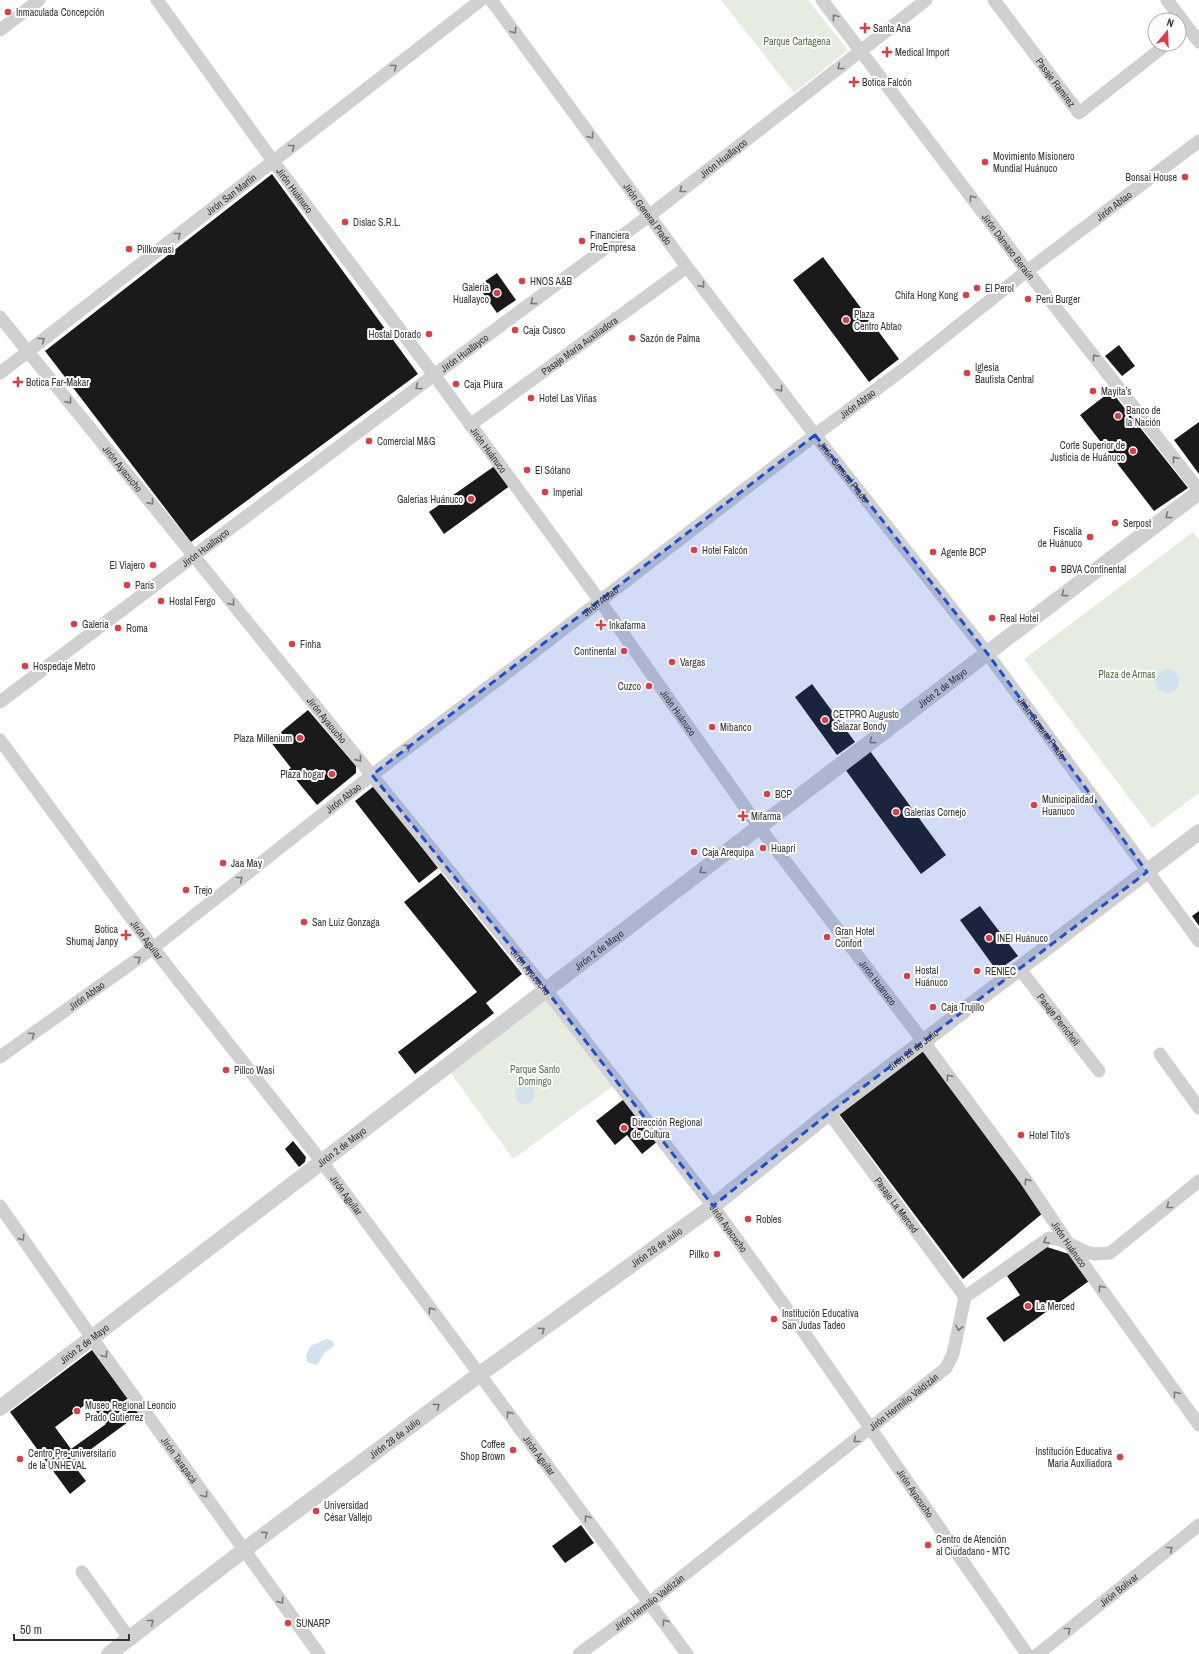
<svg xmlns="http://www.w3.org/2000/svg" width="1199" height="1654" font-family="'Archivo Narrow',sans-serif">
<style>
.green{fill:#e6ecdf}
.water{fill:#cfe2ee}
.building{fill:#1a1a1a;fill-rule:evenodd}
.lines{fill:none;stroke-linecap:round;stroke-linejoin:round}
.minor{stroke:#d0d0d0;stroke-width:13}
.tertiary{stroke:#d0d0d0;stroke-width:16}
.oneway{stroke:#7a7a7a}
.marked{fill:#1d4ed8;fill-opacity:0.2;stroke:#1d4ed8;stroke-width:3;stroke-dasharray:8 5;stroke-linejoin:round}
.poi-dot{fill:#e63946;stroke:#fff;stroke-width:1.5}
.labels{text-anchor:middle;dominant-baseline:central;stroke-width:4;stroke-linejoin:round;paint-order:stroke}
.poi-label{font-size:10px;fill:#333;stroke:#fff;text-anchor:start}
.park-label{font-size:10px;fill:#56703f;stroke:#fff}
.street-label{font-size:10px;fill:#333;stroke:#fff}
</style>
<rect width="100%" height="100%" fill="#fff"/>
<!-- green -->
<path class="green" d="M 721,0 L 808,0 L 848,50 L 794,93 Z
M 1193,532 L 1199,540 L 1199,793 L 1152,828 L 1024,659 Z
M 545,999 L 613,1086 L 513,1159 L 450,1072 Z"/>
<!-- water -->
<path class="water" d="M1155 681a12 12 0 1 1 24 0a12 12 0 1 1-24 0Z
M515 1094a10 10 0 1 1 20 0a10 10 0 1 1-20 0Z
M 327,1339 L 332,1341 L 334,1344 C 332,1350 328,1349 324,1353 C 321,1357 321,1361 316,1365 L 307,1362 L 306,1356 L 310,1346 Z"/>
<!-- building -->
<path class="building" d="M 272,174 L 418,374 L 191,542 L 45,351 Z
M 823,257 L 899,359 L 869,382 L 793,280 Z
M 497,273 L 516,300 L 497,313 L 478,286 Z
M 1119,345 L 1135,366 L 1122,376 L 1105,356 Z
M 1111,391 L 1188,488 L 1154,511 L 1080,415 Z
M 1199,422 L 1199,474 L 1174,440 Z
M 496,465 L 511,485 L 444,534 L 429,512 Z
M 812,684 L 855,742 L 837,755 L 795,697 Z
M 308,710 L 356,766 L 356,773 L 317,805 L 288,770 L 291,768 L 270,741 Z
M 870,751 L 946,855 L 921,874 L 845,769 Z
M 374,786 L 438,868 L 419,883 L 355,801 Z
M 441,873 L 522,974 L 486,1003 L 494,1013 L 415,1074 L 398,1052 L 477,992 L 404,902 Z
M 980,906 L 1018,956 L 997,971 L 960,920 Z
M 1199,911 L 1199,926 L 1192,916 Z
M 922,1049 L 1043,1213 L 963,1279 L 839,1114 Z
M 624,1099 L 658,1141 L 642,1154 L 627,1135 L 615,1145 L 596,1121 Z
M 293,1141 L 306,1157 L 305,1162 L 299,1167 L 285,1149 Z
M 1047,1247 L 1069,1254 L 1089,1281 L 1004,1342 L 986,1318 L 1020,1295 L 1007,1276 Z
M 92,1350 L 139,1414 L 72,1463 L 86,1481 L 70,1494 L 10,1412 ZM 89,1402 L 106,1424 L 71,1449 L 55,1427 Z
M 581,1525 L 594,1543 L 565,1563 L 552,1546 Z"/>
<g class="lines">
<!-- minor -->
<g class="minor">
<path id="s1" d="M 157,0 L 273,161 L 434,375 L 600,601 L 759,827 L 923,1041 L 1026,1180 L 1069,1244 L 1199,1425"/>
<path id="s2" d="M 491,0 L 687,267 L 815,435 L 987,653 L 1199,941"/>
<path id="s3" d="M 822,0 L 1027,271 L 1199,490"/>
<path id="s4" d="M 994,0 L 1079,113 L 1167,44"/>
<path d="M 1167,0 L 1199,42"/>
<path d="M 0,30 L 39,0"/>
<path id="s5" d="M 0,317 L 546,990 L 713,1206 L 810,1341 L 1027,1654"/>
<path id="s6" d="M 0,373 L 481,0"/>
<path id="s7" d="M 470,425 L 687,267"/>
<path id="s8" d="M 0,702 L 434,375 L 650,215 L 926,0"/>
<path id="s9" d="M 0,740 L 153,948 L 322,1162 L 687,1654"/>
<path id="s10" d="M 1019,968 L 1099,1071"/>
<path d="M 1160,1054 L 1199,1108"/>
<path id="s11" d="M 0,1057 L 153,948 L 372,775 L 508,672 L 815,435 L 905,368 L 1027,271 L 1199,141"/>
<path id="s12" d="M 829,1113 L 965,1297"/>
<path id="s13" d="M 0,1206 L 92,1338 L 319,1654"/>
<path d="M 82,1572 L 129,1638"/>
<path id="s14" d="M 579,1654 L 650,1602 L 946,1368 L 953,1354 L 965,1297 L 1049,1238 C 1065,1238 1078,1251 1094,1254 C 1099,1254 1105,1253 1110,1253 L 1199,1181"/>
<path id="s15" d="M 1038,1654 L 1199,1525"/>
</g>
<!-- tertiary -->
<g class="tertiary">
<path id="s16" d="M 0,1408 L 759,827 L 1199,492"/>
<path id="s17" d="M 109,1654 L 244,1550 L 480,1374 L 713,1206 L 829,1113 L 1199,832"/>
</g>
</g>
<!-- one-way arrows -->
<defs><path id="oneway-chevron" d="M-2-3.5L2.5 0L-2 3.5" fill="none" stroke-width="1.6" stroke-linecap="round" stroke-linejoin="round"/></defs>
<g class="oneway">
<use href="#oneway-chevron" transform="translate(835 17) rotate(-127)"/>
<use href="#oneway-chevron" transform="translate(514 31) rotate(54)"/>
<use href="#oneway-chevron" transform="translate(394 67) rotate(-38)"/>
<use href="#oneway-chevron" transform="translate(840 67) rotate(142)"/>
<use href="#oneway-chevron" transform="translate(591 136) rotate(54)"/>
<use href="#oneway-chevron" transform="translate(292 147) rotate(-38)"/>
<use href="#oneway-chevron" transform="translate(682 190) rotate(142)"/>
<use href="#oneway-chevron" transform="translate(972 198) rotate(-127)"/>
<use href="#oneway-chevron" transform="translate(178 235) rotate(-38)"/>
<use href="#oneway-chevron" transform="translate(702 285) rotate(53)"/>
<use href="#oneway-chevron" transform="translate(533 302) rotate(143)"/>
<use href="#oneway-chevron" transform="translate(42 340) rotate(-38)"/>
<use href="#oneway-chevron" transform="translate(1095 357) rotate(-128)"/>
<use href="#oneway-chevron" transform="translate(418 387) rotate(143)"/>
<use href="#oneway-chevron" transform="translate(780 389) rotate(53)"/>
<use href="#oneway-chevron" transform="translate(69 401) rotate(51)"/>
<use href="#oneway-chevron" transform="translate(1175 459) rotate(-128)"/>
<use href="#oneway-chevron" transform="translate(151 502) rotate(51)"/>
<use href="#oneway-chevron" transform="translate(1168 516) rotate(143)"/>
<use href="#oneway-chevron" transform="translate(1064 594) rotate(143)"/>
<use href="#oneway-chevron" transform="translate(232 603) rotate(52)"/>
<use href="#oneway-chevron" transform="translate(872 741) rotate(143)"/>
<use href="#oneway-chevron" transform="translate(408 747) rotate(-37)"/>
<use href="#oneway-chevron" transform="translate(359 759) rotate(51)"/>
<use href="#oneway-chevron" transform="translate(702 871) rotate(142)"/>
<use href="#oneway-chevron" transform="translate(240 879) rotate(-38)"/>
<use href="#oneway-chevron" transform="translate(138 959) rotate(-35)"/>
<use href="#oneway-chevron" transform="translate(32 1035) rotate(-35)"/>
<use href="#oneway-chevron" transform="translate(949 1077) rotate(-127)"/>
<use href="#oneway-chevron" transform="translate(1027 1181) rotate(-125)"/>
<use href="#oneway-chevron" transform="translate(1169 1206) rotate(141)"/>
<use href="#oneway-chevron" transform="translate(22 1238) rotate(55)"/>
<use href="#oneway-chevron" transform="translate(1046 1241) rotate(152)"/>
<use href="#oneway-chevron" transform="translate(1101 1288) rotate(-126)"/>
<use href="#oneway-chevron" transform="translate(431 1310) rotate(-127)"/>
<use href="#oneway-chevron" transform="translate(959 1328) rotate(101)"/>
<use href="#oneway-chevron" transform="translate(542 1330) rotate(-36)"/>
<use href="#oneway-chevron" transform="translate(105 1355) rotate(54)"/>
<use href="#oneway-chevron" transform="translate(1176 1394) rotate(-126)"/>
<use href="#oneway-chevron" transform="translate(437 1406) rotate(-37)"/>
<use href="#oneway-chevron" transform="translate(509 1414) rotate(-127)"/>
<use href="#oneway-chevron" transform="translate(856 1440) rotate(142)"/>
<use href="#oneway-chevron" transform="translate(205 1495) rotate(54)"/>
<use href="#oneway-chevron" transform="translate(587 1518) rotate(-127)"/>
<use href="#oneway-chevron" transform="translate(265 1534) rotate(-37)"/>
<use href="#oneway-chevron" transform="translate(1170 1549) rotate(-39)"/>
<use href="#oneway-chevron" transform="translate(281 1601) rotate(54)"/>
<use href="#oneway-chevron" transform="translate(151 1622) rotate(-38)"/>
<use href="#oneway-chevron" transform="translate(665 1622) rotate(-126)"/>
<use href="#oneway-chevron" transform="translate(1068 1630) rotate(-39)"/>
</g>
<!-- marked area -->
<path class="marked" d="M 815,435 L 987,653 L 1147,872 L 829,1113 L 713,1206 L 546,990 L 372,775 Z"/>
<!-- markers -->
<g class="poi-dot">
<circle cx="8" cy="12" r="4"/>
<path d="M863 22h4v4h4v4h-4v4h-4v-4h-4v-4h4z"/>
<path d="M885 46h4v4h4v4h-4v4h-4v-4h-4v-4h4z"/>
<path d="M852 76h4v4h4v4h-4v4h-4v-4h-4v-4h4z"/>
<circle cx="985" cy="162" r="4"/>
<circle cx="1185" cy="177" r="4"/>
<circle cx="345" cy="222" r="4"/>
<circle cx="582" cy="241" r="4"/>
<circle cx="129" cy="249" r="4"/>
<circle cx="522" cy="281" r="4"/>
<circle cx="977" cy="288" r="4"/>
<circle cx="497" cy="293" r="4"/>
<circle cx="966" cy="295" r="4"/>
<circle cx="1028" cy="299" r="4"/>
<circle cx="846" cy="320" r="4"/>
<circle cx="515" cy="330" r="4"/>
<circle cx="429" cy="334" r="4"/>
<circle cx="632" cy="338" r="4"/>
<circle cx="967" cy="373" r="4"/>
<path d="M16 376h4v4h4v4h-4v4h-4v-4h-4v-4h4z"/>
<circle cx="456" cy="384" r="4"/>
<circle cx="1093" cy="391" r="4"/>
<circle cx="531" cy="398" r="4"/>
<circle cx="1118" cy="416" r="4"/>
<circle cx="369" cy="441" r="4"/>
<circle cx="1133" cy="451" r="4"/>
<circle cx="527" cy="470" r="4"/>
<circle cx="545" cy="492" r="4"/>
<circle cx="471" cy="499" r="4"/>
<circle cx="1115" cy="523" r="4"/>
<circle cx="1090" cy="537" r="4"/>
<circle cx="694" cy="550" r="4"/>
<circle cx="933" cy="552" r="4"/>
<circle cx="153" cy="565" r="4"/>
<circle cx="1053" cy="569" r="4"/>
<circle cx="127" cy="585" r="4"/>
<circle cx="161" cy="601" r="4"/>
<circle cx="992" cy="618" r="4"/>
<circle cx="74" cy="624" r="4"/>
<path d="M599 619h4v4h4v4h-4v4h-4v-4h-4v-4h4z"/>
<circle cx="118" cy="628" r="4"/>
<circle cx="292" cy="644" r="4"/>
<circle cx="624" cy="651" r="4"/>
<circle cx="672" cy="662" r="4"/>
<circle cx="25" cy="666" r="4"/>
<circle cx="649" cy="686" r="4"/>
<circle cx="825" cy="720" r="4"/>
<circle cx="712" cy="727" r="4"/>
<circle cx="300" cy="738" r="4"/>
<circle cx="332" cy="774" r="4"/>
<circle cx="767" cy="794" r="4"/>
<circle cx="1034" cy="805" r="4"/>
<circle cx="896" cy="812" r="4"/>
<path d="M741 810h4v4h4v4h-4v4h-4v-4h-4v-4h4z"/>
<circle cx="763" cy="848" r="4"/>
<circle cx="694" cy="852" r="4"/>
<circle cx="223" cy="863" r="4"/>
<circle cx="186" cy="890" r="4"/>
<circle cx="304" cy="922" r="4"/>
<path d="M124 929h4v4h4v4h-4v4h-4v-4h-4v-4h4z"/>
<circle cx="827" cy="937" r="4"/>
<circle cx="989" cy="938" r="4"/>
<circle cx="977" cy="971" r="4"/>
<circle cx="907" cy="976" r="4"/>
<circle cx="933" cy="1007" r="4"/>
<circle cx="226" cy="1070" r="4"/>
<circle cx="624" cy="1128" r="4"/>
<circle cx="1021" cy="1135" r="4"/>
<circle cx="748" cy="1219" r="4"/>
<circle cx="717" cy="1254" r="4"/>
<circle cx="1028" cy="1306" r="4"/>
<circle cx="774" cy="1319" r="4"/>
<circle cx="77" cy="1411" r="4"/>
<circle cx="513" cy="1450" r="4"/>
<circle cx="1120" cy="1457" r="4"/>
<circle cx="20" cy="1459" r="4"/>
<circle cx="316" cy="1511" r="4"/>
<circle cx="928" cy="1545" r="4"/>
<circle cx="288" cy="1623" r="4"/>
</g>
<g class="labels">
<!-- poi labels -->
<g class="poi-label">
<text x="16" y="12">Inmaculada Concepción</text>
<text x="873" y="28">Santa Ana</text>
<text x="895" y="52">Medical Import</text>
<text x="862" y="82">Botica Falcón</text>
<text x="993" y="156">Movimiento Misionero<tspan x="993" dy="12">Mundial Huánuco</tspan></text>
<text x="1177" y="177" text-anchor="end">Bonsai House</text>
<text x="353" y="222">Dislac S.R.L.</text>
<text x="590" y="235">Financiera<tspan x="590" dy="12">ProEmpresa</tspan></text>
<text x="137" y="249">Pillkowasi</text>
<text x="530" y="281">HNOS A&amp;B</text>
<text x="489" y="287" text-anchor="end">Galería<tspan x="489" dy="12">Huallayco</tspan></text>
<text x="985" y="288">El Perol</text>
<text x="958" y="295" text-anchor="end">Chifa Hong Kong</text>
<text x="1036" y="299">Perú Burger</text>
<text x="854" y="314">Plaza<tspan x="854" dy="12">Centro Abtao</tspan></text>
<text x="523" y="330">Caja Cusco</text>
<text x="421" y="334" text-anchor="end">Hostal Dorado</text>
<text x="640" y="338">Sazón de Palma</text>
<text x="975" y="367">Iglesia<tspan x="975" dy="12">Bautista Central</tspan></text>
<text x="26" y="382">Botica Far-Makar</text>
<text x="464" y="384">Caja Piura</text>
<text x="1101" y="391">Mayita’s</text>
<text x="539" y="398">Hotel Las Viñas</text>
<text x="1126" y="410">Banco de<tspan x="1126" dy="12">la Nación</tspan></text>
<text x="377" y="441">Comercial M&amp;G</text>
<text x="1125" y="445" text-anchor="end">Corte Superior de<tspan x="1125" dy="12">Justicia de Huánuco</tspan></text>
<text x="535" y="470">El Sótano</text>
<text x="553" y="492">Imperial</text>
<text x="463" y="499" text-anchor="end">Galerías Huánuco</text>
<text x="1123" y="523">Serpost</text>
<text x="1082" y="531" text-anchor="end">Fiscalía<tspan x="1082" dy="12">de Huánuco</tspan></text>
<text x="702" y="550">Hotel Falcón</text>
<text x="941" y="552">Agente BCP</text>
<text x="145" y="565" text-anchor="end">El Viajero</text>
<text x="1061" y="569">BBVA Continental</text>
<text x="135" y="585">París</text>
<text x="169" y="601">Hostal Fergo</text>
<text x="1000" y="618">Real Hotel</text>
<text x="82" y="624">Galeria</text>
<text x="609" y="625">Inkafarma</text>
<text x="126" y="628">Roma</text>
<text x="300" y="644">Finha</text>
<text x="616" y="651" text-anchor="end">Continental</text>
<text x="680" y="662">Vargas</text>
<text x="33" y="666">Hospedaje Metro</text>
<text x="641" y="686" text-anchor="end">Cuzco</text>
<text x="833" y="714">CETPRO Augusto<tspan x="833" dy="12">Salazar Bondy</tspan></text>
<text x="720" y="727">Mibanco</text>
<text x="292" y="738" text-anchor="end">Plaza Millenium</text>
<text x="324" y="774" text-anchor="end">Plaza hogar</text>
<text x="775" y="794">BCP</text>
<text x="1042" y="799">Municipalidad<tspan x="1042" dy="12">Huanuco</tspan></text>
<text x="904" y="812">Galerías Cornejo</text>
<text x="751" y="816">Mifarma</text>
<text x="771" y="848">Huapri</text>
<text x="702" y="852">Caja Arequipa</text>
<text x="231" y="863">Jaa May</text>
<text x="194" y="890">Trejo</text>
<text x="312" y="922">San Luiz Gonzaga</text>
<text x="118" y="929" text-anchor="end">Botica<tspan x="118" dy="12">Shumaj Janpy</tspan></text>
<text x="835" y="931">Gran Hotel<tspan x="835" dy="12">Confort</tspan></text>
<text x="997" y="938">INEI Huánuco</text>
<text x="915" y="970">Hostal<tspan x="915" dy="12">Huánuco</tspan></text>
<text x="985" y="971">RENIEC</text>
<text x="941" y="1007">Caja Trujillo</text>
<text x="234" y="1070">Pillco Wasi</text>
<text x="632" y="1122">Dirección Regional<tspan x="632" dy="12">de Cultura</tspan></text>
<text x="1029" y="1135">Hotel Tito's</text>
<text x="756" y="1219">Robles</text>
<text x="709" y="1254" text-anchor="end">Pillko</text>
<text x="1036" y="1306">La Merced</text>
<text x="782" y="1313">Institución Educativa<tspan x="782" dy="12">San Judas Tadeo</tspan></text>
<text x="85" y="1405">Museo Regional Leoncio<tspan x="85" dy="12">Prado Gutierrez</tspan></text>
<text x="505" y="1444" text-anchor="end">Coffee<tspan x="505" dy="12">Shop Brown</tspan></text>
<text x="1112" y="1451" text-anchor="end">Institución Educativa<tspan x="1112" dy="12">Maria Auxiliadora</tspan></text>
<text x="28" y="1453">Centro Pre-universitario<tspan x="28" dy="12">de la UNHEVAL</tspan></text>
<text x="324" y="1505">Universidad<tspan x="324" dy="12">César Vallejo</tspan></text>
<text x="936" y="1539">Centro de Atención<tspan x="936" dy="12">al Ciudadano - MTC</tspan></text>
<text x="296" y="1623">SUNARP</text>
</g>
<!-- park labels -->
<g class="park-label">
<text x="797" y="41">Parque Cartagena</text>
<text x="1127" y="674">Plaza de Armas</text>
<text x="535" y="1069">Parque Santo<tspan x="535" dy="12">Domingo</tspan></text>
</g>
<!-- street labels -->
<g class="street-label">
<text stroke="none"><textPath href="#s4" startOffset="103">Pasaje Ramírez</textPath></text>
<text stroke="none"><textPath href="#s8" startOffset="905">Jirón Huallayco</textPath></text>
<text stroke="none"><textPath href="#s1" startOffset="235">Jirón Huánuco</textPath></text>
<text stroke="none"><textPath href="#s6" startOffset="292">Jirón San Martín</textPath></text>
<text stroke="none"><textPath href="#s11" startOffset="1402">Jirón Abtao</textPath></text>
<text stroke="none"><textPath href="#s2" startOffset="265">Jirón General Prado</textPath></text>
<text stroke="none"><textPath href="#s3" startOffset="309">Jirón Dámaso Beraún</textPath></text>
<text stroke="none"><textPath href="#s7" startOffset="135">Pasaje María Auxiliadora</textPath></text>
<text stroke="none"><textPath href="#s8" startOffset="581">Jirón Huallayco</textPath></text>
<text stroke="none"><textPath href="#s11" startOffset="1078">Jirón Abtao</textPath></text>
<text stroke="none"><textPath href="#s1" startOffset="559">Jirón Huánuco</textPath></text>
<text stroke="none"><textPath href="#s5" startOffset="195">Jirón Ayacucho</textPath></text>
<text stroke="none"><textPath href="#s2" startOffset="589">Jirón General Prado</textPath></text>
<text stroke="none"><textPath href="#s8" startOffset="257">Jirón Huallayco</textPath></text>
<text stroke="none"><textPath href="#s11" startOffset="754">Jirón Abtao</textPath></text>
<text stroke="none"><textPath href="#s16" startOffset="1186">Jirón 2 de Mayo</textPath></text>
<text stroke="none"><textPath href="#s1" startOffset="883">Jirón Huánuco</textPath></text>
<text stroke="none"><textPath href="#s5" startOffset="519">Jirón Ayacucho</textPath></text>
<text stroke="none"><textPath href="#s2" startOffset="913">Jirón General Prado</textPath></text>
<text stroke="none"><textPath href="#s11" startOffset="430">Jirón Abtao</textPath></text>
<text stroke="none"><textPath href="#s9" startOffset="248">Jirón Aguilar</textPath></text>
<text stroke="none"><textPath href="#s16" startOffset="754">Jirón 2 de Mayo</textPath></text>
<text stroke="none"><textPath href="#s5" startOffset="843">Jirón Ayacucho</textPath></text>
<text stroke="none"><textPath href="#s1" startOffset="1219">Jirón Huánuco</textPath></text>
<text stroke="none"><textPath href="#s11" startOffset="106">Jirón Abtao</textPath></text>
<text stroke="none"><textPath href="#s10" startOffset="65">Pasaje Perricholi</textPath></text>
<text stroke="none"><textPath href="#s17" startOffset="1006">Jirón 28 de Julio</textPath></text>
<text stroke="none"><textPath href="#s16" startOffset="430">Jirón 2 de Mayo</textPath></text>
<text stroke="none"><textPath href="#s9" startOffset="572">Jirón Aguilar</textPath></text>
<text stroke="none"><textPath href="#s12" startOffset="114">Pasaje La Merced</textPath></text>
<text stroke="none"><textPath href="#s5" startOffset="1167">Jirón Ayacucho</textPath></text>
<text stroke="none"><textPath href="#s1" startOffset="1543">Jirón Huánuco</textPath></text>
<text stroke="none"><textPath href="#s17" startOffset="682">Jirón 28 de Julio</textPath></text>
<text stroke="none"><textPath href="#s16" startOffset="106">Jirón 2 de Mayo</textPath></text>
<text stroke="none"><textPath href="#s14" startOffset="411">Jirón Hermilio Valdizán</textPath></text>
<text stroke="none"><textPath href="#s17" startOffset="358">Jirón 28 de Julio</textPath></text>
<text stroke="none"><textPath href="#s9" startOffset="896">Jirón Aguilar</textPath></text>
<text stroke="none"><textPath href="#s13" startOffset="311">Jirón Tarapacá</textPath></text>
<text stroke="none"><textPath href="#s5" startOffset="1491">Jirón Ayacucho</textPath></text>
<text stroke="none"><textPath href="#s15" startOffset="103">Jirón Bolívar</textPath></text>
<text stroke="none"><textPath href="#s14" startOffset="87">Jirón Hermilio Valdizán</textPath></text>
</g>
</g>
<!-- north arrow -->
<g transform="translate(1167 32) rotate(19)"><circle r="19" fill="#ffffff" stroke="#adadad"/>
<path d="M0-3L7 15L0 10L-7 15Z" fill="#e63946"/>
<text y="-6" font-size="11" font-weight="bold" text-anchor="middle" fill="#333333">N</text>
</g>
<!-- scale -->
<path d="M14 1634v6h115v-6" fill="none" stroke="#333333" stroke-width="2"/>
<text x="20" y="1634" font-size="12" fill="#333333" stroke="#ffffff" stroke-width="3" paint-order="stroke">50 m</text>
</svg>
